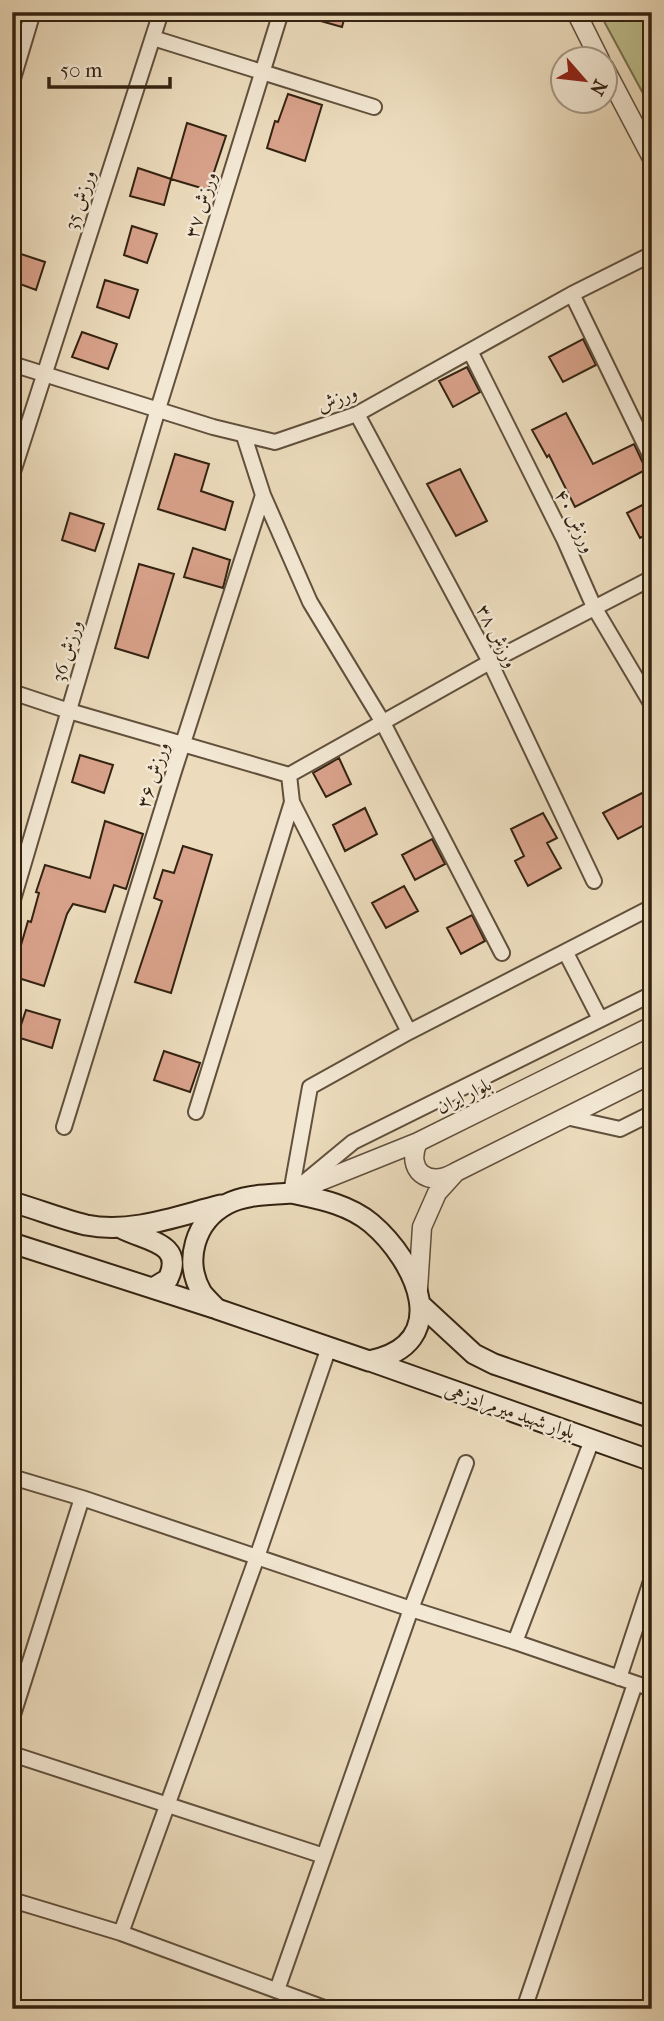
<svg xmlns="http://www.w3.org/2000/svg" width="664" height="2021" font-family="'IM FELL French Canon',Amiri,serif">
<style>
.green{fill:#bdbf8d;stroke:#78704f;stroke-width:2}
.building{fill:#d9a28b;stroke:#321;stroke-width:2}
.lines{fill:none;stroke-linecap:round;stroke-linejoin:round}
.minor-casing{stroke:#61503c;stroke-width:18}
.tertiary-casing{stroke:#61503c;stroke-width:21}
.secondary-casing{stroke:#321;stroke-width:23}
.minor{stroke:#f3e8d4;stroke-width:14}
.tertiary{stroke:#f3e8d4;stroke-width:18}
.secondary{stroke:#f3e8d4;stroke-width:19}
.labels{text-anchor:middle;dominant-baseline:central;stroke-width:5;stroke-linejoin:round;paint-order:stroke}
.street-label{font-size:19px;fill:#321;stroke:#f3e8d4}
</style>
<rect width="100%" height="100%" fill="#ecdcbd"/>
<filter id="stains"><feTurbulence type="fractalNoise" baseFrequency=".00286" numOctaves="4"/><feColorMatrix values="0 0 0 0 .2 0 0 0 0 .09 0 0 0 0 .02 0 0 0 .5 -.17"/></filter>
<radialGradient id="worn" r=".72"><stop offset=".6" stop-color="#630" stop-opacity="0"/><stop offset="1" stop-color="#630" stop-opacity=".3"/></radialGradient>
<!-- green -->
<path class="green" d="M 599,12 L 652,12 L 652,110 Z"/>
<!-- building -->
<path class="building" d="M 304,12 L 346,12 L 342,27 L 303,16 Z
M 288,94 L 322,105 L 305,161 L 267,148 L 275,121 L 278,122 Z
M 187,123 L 226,136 L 208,190 L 171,179 Z
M 138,168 L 171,179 L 164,205 L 130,196 Z
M 132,226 L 157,234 L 147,263 L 124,255 Z
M 12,251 L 45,262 L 36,290 L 12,281 Z
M 105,280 L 138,290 L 129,318 L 97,307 Z
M 82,332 L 117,344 L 108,369 L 72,357 Z
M 583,339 L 596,365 L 563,382 L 549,357 Z
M 467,367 L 480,392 L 453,407 L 439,381 Z
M 566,413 L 593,464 L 634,444 L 643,463 L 649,468 L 575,507 L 549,455 L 547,457 L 532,430 Z
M 175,454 L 209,464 L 201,491 L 233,502 L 225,530 L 158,509 Z
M 460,469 L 487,521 L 456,536 L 427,484 Z
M 652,500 L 652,532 L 640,538 L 627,513 Z
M 70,513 L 104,524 L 95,551 L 62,540 Z
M 193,548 L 230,560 L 223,588 L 184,577 Z
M 139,564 L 174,574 L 148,658 L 115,648 Z
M 80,755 L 113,765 L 104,793 L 72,782 Z
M 339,758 L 351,784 L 326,797 L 313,773 Z
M 652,788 L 652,821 L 618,839 L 603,813 Z
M 365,808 L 377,834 L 345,851 L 333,825 Z
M 543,813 L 557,838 L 547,843 L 561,868 L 528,886 L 515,861 L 524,856 L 511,829 Z
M 105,821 L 143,834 L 126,889 L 114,885 L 105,912 L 73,904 L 67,914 L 44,986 L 12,976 L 28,921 L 31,922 L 39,893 L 36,892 L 45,865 L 90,878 Z
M 432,839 L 445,864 L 415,880 L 402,855 Z
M 183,846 L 212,855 L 171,993 L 135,982 L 162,901 L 154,898 L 163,870 L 174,873 Z
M 404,886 L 418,911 L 386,928 L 372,903 Z
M 472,915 L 485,941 L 461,954 L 447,928 Z
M 26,1010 L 60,1020 L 52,1048 L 17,1037 Z
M 164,1051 L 200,1063 L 190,1092 L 154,1080 Z"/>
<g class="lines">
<defs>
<path id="minor" d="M 153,38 L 374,107
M 12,82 L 33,12
M 572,294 L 652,459
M 470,351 L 564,539 L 594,607 L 652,705
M 12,364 L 213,427 L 275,442 L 357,414 L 572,294 L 652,254
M 357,414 L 490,662 L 594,881
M 12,475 L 161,12
M 263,495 L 310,602 L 382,721 L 502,953
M 12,692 L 69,711 L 289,775 L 490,662 L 652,578
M 289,775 L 292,802 L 409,1032
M 12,903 L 158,409 L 281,12
M 566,953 L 600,1019
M 196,1112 L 292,802
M 566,1117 L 620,1129 L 652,1113
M 64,1127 L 174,771 L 263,495 L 244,436
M 301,1185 L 353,1142 L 652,994
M 291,1193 L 310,1087 L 409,1032 L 652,907
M 12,1477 L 82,1498 L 411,1609 L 515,1642 L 652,1689
M 515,1642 L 592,1440
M 619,1678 L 652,1578
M 12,1718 L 82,1498
M 12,1754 L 324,1856
M 12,1900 L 121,1933 L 327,2009
M 121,1933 L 257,1557 L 329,1347
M 277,1990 L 411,1609 L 466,1463
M 524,2009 L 635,1684"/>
<path id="tertiary" d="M 576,12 L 600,60
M 604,67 L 652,158
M 418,1142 C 405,1170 428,1188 454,1173
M 291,1193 L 418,1142 L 652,1026
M 418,1289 L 422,1227 L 437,1193 L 456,1172 L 652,1074"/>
<path id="secondary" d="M 291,1193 C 319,1199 348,1204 371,1223 C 416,1261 455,1344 369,1361 L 217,1309 C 212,1304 206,1298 202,1293 C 183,1261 195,1221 227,1204 C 245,1194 271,1195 291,1193 Z
M 12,1202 C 37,1209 61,1219 86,1225 C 132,1234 177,1216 221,1205
M 121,1228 C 144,1241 186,1242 168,1279 L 153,1288
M 12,1243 L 214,1308
M 421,1305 L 474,1354 L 494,1364 L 652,1418
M 370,1361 L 652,1461"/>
</defs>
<!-- minor casing -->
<use href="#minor" class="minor-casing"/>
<!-- tertiary casing -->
<use href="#tertiary" class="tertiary-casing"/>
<!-- secondary casing -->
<use href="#secondary" class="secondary-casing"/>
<!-- minor -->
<use href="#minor" class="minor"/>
<!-- tertiary -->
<use href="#tertiary" class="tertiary"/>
<!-- secondary -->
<use href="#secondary" class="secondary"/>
</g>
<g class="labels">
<!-- street labels -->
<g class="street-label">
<text transform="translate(80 200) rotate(-72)">ورزش 35</text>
<text transform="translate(201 205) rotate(-73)">ورزش ۳۷</text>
<text transform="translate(337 399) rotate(-22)">ورزش</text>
<text transform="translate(575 521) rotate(64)">ورزش ۴۰</text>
<text transform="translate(497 636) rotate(63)">ورزش ۳۸</text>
<text transform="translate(67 651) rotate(-73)">ورزش 36</text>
<text transform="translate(153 775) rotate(-72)">ورزش ۳۶</text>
<text transform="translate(464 1096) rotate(-26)">بلوار ایران</text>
<text transform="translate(510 1411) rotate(19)">بلوار شهید میرمرادزهی</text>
</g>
</g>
<!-- margin -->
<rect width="664" height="2021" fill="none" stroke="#ecdcbd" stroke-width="42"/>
<rect x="14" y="14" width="636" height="1993" fill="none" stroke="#321" stroke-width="3.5"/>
<rect x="21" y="21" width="622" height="1979" fill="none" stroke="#321" stroke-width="2"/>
<!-- north arrow -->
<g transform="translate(584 80) rotate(118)"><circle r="33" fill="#f3e8d4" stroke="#a69986" stroke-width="2"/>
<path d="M0-5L12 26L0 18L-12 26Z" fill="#8f2418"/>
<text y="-10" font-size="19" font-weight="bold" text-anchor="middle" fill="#332211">N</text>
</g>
<!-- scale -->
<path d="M49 77v10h121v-10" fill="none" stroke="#332211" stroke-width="3.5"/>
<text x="60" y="77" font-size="21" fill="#332211" stroke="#f3e8d4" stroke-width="5" paint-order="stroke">50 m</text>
<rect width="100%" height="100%" filter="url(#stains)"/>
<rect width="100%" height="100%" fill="url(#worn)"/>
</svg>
